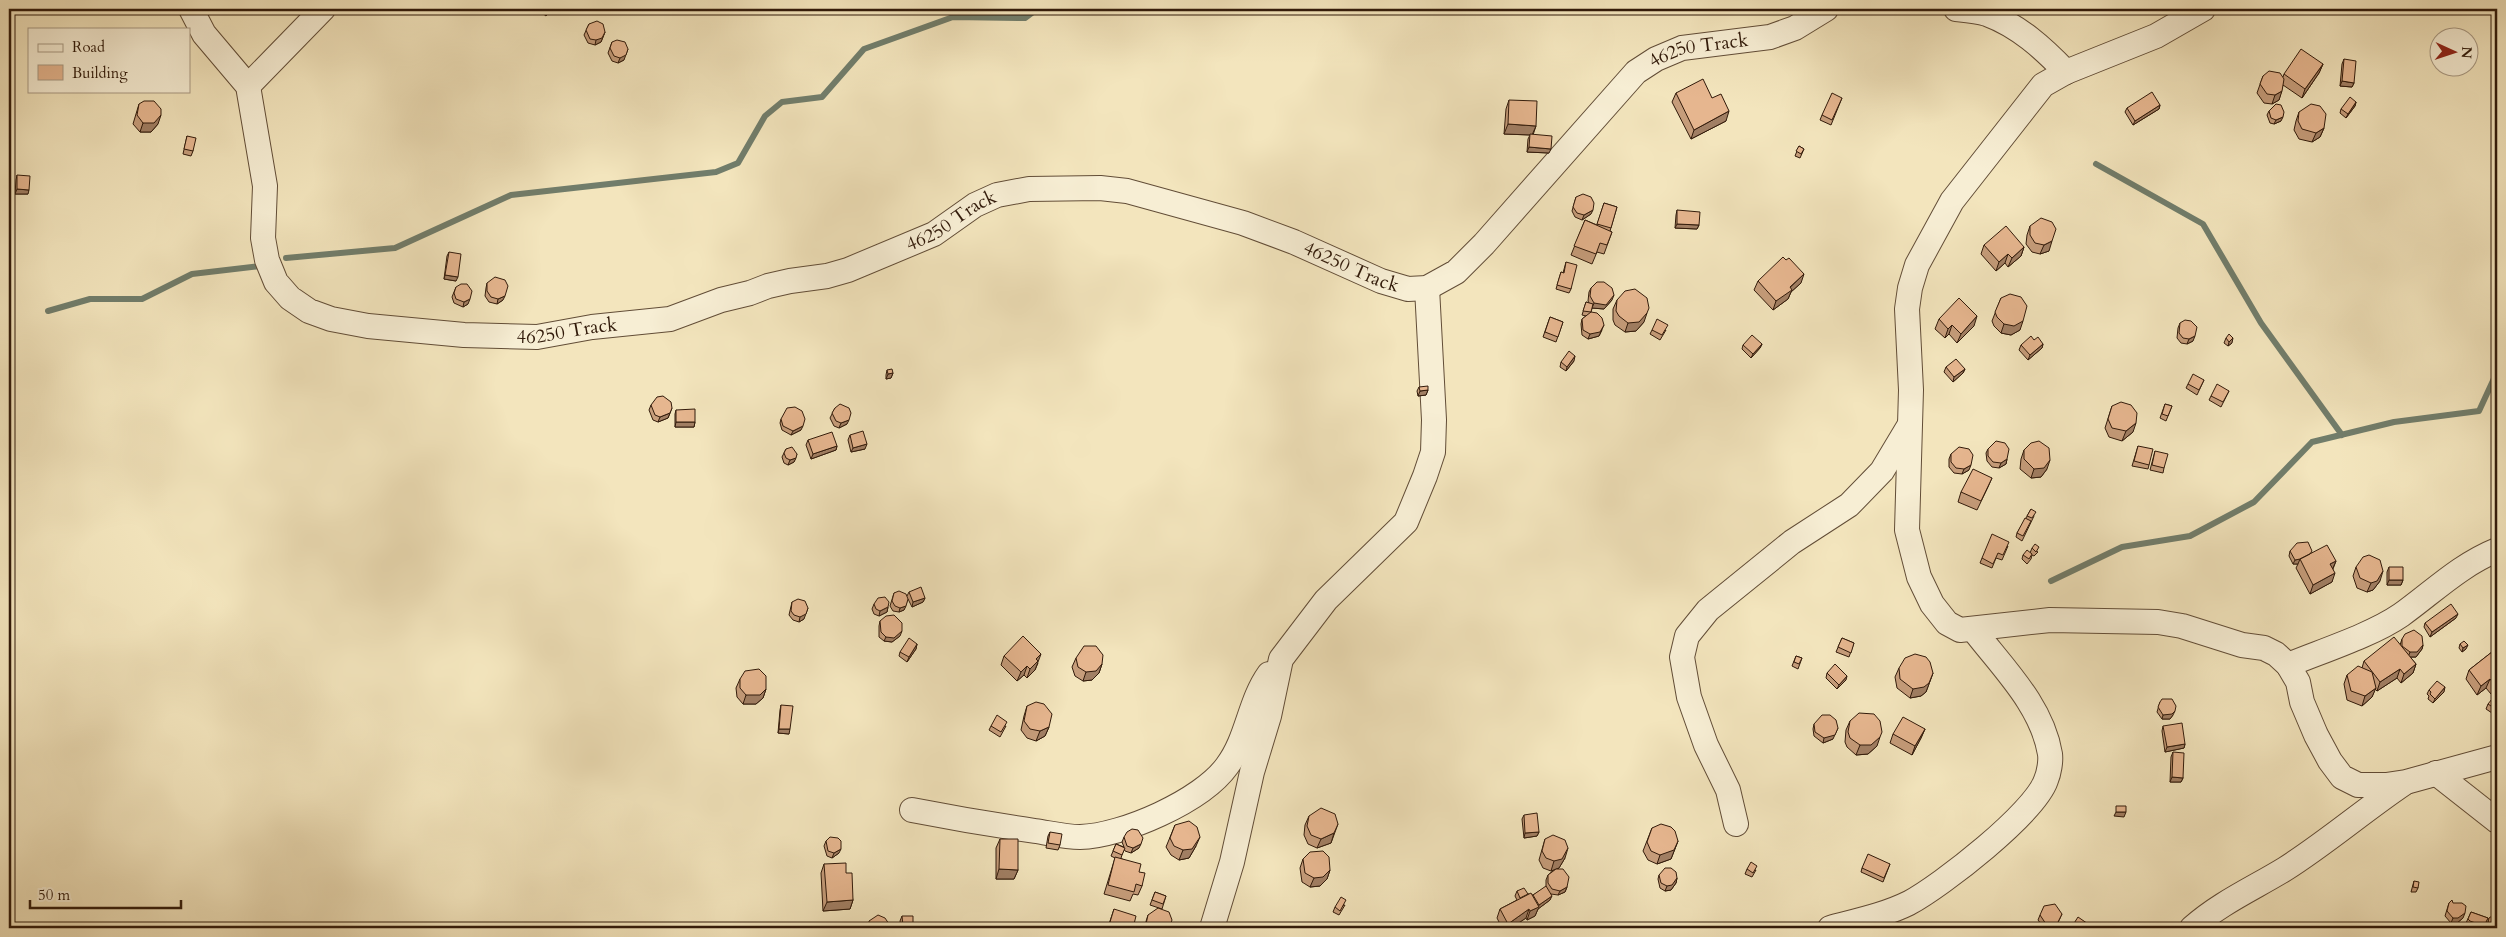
<svg xmlns="http://www.w3.org/2000/svg" width="2506" height="937" font-family="Cardo,serif">
<style>
.lines{fill:none;stroke-linecap:round;stroke-linejoin:round}
.stream{stroke:#717d6b;stroke-width:6}
.street-casing{stroke:#624d37;stroke-width:26}
.street{stroke:#f7eed4;stroke-width:24}
.wall{fill:#c69d7b;stroke:#311a0a}
.shaded-wall{fill:#a17f64;stroke:#311a0a}
.building{fill:#e6b68f;stroke:#311a0a}
.labels{text-anchor:middle;dominant-baseline:central;stroke-width:4.5;stroke-linejoin:round;paint-order:stroke}
.street-label{font-size:19px;fill:#311a0a;stroke:#f7eed4}
</style>
<rect width="100%" height="100%" fill="#f3e5bd"/>
<filter id="stains"><feTurbulence type="fractalNoise" baseFrequency=".004" numOctaves="4"/><feColorMatrix values="0 0 0 0 .2 0 0 0 0 .09 0 0 0 0 .02 0 0 0 .5 -.17"/></filter>
<radialGradient id="worn" r=".72"><stop offset=".6" stop-color="#630" stop-opacity="0"/><stop offset="1" stop-color="#630" stop-opacity=".3"/></radialGradient>
<g class="lines">
<!-- stream -->
<path class="stream" d="M 2096,164 L 2203,224 L 2261,323 L 2342,435
M 286,258 L 395,248 L 511,195 L 716,172 L 738,163 L 765,116 L 782,102 L 822,97 L 864,49 L 953,17 L 1025,18 L 1037,9
M 48,311 L 90,299 L 142,299 L 192,274 L 261,266
M 2051,581 L 2122,547 L 2190,536 L 2254,502 L 2312,442 L 2394,422 L 2479,411 L 2497,372"/>
<defs>
<g id="street">
<path id="s1" d="M 191,9 L 204,34 L 248,86 L 265,186 L 263,238 L 267,260 L 276,282 L 290,298 L 309,311 L 331,319 L 368,326 L 464,335 L 537,337 L 592,327 L 670,319 L 721,300 L 750,293 L 768,286 L 790,281 L 827,276 L 848,270 L 934,234 L 975,205 L 997,195 L 1029,189 L 1100,188 L 1127,191 L 1243,223 L 1294,242 L 1381,281 L 1408,289 L 1427,288 L 1456,272 L 1484,244 L 1636,72 L 1656,59 L 1682,48 L 1770,37 L 1795,28 L 1826,9"/>
<path d="M 1956,9 C 1966,10 1978,11 1987,14 C 2019,26 2043,48 2066,72"/>
<path d="M 2203,9 L 2156,36 L 2066,72 L 2043,85 L 1952,201 L 1917,265 L 1910,288 L 1907,309 L 1911,390 L 1907,530 L 1919,577 L 1932,604 L 1947,623 L 1960,630 L 2050,620 L 2158,622 L 2182,626 L 2242,645 L 2264,648 L 2276,654 L 2288,665 L 2298,682 L 2302,702 L 2316,735 L 2330,761 L 2342,777 L 2358,785 L 2386,785 L 2406,782 L 2497,757"/>
<path d="M 248,86 L 323,9"/>
<path d="M 2288,665 C 2322,651 2372,635 2401,615 C 2433,592 2460,565 2497,550"/>
<path d="M 2436,773 L 2497,821"/>
<path d="M 912,810 C 953,818 994,825 1035,831 C 1049,833 1065,837 1080,837 C 1122,836 1202,801 1227,766 C 1248,738 1249,702 1269,674"/>
<path d="M 1736,824 L 1728,790 L 1706,745 L 1689,697 L 1682,657 L 1687,636 L 1708,610 L 1792,542 L 1849,505 L 1882,471 L 1909,426"/>
<path d="M 1212,928 L 1232,862 L 1252,772 L 1269,716 L 1281,659 L 1326,600 L 1406,522 L 1425,476 L 1433,452 L 1434,420 L 1427,288"/>
<path d="M 1830,928 C 1856,921 1885,915 1909,903 C 1941,886 2035,813 2046,780 C 2049,773 2051,761 2050,754 C 2042,705 2002,667 1973,629"/>
<path d="M 2192,928 C 2220,903 2254,888 2285,869 C 2326,843 2363,811 2403,784"/>
</g>
</defs>
<!-- street casing -->
<use href="#street" class="street-casing"/>
<!-- street -->
<use href="#street" class="street"/>
</g>
<!-- wall -->
<path class="wall" d="M 537,9 L 552,9 L 546,16 Z
M 589,24 L 605,32 L 601,42 L 595,45 L 588,43 L 584,35 Z
M 612,42 L 624,60 L 618,63 L 612,61 L 608,53 Z
M 2344,59 L 2354,83 L 2352,87 L 2340,86 L 2342,64 Z
M 2323,64 L 2319,73 L 2302,98 L 2283,85 L 2279,100 L 2272,104 L 2264,103 L 2257,93 L 2263,76 L 2283,77 L 2284,74 Z
M 1676,93 L 1712,98 L 1726,121 L 1691,139 L 1672,102 Z
M 1842,98 L 1831,125 L 1820,120 L 1822,115 Z
M 1509,100 L 1536,126 L 1533,135 L 1549,153 L 1527,152 L 1528,139 L 1530,135 L 1504,134 L 1506,109 Z
M 2356,102 L 2355,106 L 2346,118 L 2340,113 L 2341,109 Z
M 139,104 L 158,124 L 151,132 L 140,132 L 133,124 Z
M 2160,105 L 2159,109 L 2133,125 L 2125,112 L 2127,108 Z
M 2269,111 L 2281,121 L 2274,124 L 2270,123 L 2267,115 Z
M 2299,112 L 2324,128 L 2320,137 L 2312,142 L 2299,139 L 2294,130 L 2296,121 Z
M 187,136 L 193,151 L 191,156 L 183,154 Z
M 1799,146 L 1804,149 L 1800,158 L 1795,156 Z
M 17,175 L 28,194 L 15,194 L 16,180 Z
M 1576,197 L 1591,214 L 1582,220 L 1575,217 L 1572,211 Z
M 1604,203 L 1617,207 L 1610,231 L 1612,232 L 1604,254 L 1597,252 L 1592,264 L 1571,255 L 1585,220 L 1597,225 Z
M 1677,210 L 1699,225 L 1697,229 L 1675,228 L 1676,215 Z
M 2030,226 L 2049,251 L 2040,254 L 2032,252 L 2026,244 L 2027,235 Z
M 1984,245 L 2024,247 L 2021,256 L 2008,267 L 2005,263 L 1996,271 L 1981,254 Z
M 449,252 L 456,281 L 444,279 L 447,256 Z
M 1566,262 L 1571,289 L 1569,293 L 1556,289 L 1561,272 L 1563,273 Z
M 1758,281 L 1801,283 L 1791,292 L 1788,299 L 1773,310 L 1754,290 Z
M 487,283 L 503,300 L 497,304 L 489,302 L 485,296 L 486,288 Z
M 456,287 L 468,304 L 463,307 L 454,303 L 452,297 Z
M 1591,288 L 1612,300 L 1604,309 L 1592,308 L 1591,312 L 1602,330 L 1599,336 L 1588,339 L 1582,335 L 1581,324 L 1582,319 L 1586,316 L 1582,315 L 1586,302 L 1589,303 L 1588,301 L 1589,292 Z
M 2001,298 L 2020,330 L 2011,335 L 2001,333 L 1994,326 L 1992,321 Z
M 1617,300 L 1644,322 L 1636,331 L 1625,332 L 1615,325 L 1613,320 L 1613,309 Z
M 1550,317 L 1563,322 L 1556,342 L 1543,337 Z
M 1939,319 L 1974,326 L 1957,343 L 1949,334 L 1945,338 L 1935,329 Z
M 2180,323 L 2193,341 L 2187,344 L 2181,343 L 2177,338 L 2178,328 Z
M 1652,330 L 1666,330 L 1660,340 L 1650,334 Z
M 2226,338 L 2232,343 L 2228,346 L 2224,343 Z
M 2034,340 L 2043,344 L 2042,348 L 2028,360 L 2019,350 L 2021,345 Z
M 1762,344 L 1760,348 L 1751,358 L 1742,349 L 1743,345 Z
M 1574,361 L 1566,371 L 1560,367 L 1561,362 Z
M 1946,367 L 1965,369 L 1963,373 L 1953,382 L 1944,372 Z
M 887,370 L 893,373 L 891,378 L 886,379 L 886,375 Z
M 2204,380 L 2197,395 L 2186,388 L 2188,384 Z
M 1419,387 L 1428,390 L 1426,395 L 1418,396 L 1417,391 Z
M 2229,391 L 2221,407 L 2209,400 L 2211,396 Z
M 2165,404 L 2172,406 L 2166,421 L 2160,418 Z
M 651,405 L 672,408 L 668,418 L 658,422 L 653,420 L 649,410 Z
M 2112,406 L 2133,432 L 2122,441 L 2109,437 L 2105,428 Z
M 835,408 L 847,424 L 839,428 L 834,426 L 830,418 Z
M 676,410 L 695,422 L 694,427 L 675,427 L 675,414 Z
M 781,419 L 801,430 L 791,435 L 782,430 L 780,423 Z
M 850,435 L 865,449 L 851,452 L 848,440 Z
M 808,440 L 837,446 L 836,450 L 811,459 L 806,445 Z
M 2138,446 L 2149,465 L 2148,469 L 2132,466 Z
M 786,449 L 797,454 L 794,462 L 788,465 L 784,463 L 782,457 Z
M 1988,449 L 2007,459 L 2006,464 L 1999,468 L 1992,467 L 1987,461 L 1986,453 Z
M 2024,450 L 2047,469 L 2041,477 L 2031,478 L 2020,469 L 2021,459 Z
M 2155,451 L 2164,468 L 2163,473 L 2150,470 Z
M 1951,454 L 1969,470 L 1962,474 L 1954,473 L 1949,467 L 1949,459 Z
M 1992,478 L 1988,487 L 1977,510 L 1958,502 L 1961,492 Z
M 2031,509 L 2034,516 L 2022,541 L 2016,537 L 2017,533 L 2026,518 Z
M 2008,546 L 2002,560 L 1996,558 L 1992,568 L 1980,563 L 1982,558 Z
M 2032,548 L 2038,552 L 2034,556 L 2032,555 L 2031,559 L 2027,564 L 2022,559 L 2023,555 L 2030,553 Z
M 2290,551 L 2311,553 L 2336,561 L 2333,569 L 2332,582 L 2310,594 L 2296,568 L 2298,564 L 2293,564 L 2289,556 Z
M 2356,567 L 2380,581 L 2373,590 L 2367,592 L 2357,588 L 2353,576 Z
M 2389,567 L 2403,580 L 2401,585 L 2387,585 L 2387,572 Z
M 909,592 L 925,598 L 923,602 L 912,607 L 908,599 L 904,610 L 899,612 L 893,611 L 890,606 L 894,593 L 907,596 Z
M 792,602 L 804,619 L 799,622 L 793,620 L 789,615 Z
M 874,604 L 888,607 L 887,612 L 879,616 L 874,614 L 872,609 Z
M 2456,618 L 2430,637 L 2424,627 L 2425,623 Z
M 880,621 L 900,636 L 892,642 L 884,641 L 879,637 L 879,626 Z
M 1842,638 L 1854,643 L 1849,657 L 1836,652 Z
M 2402,639 L 2423,645 L 2422,649 L 2416,657 L 2410,657 L 2416,664 L 2413,673 L 2401,683 L 2397,678 L 2377,691 L 2375,689 L 2372,697 L 2362,706 L 2347,700 L 2344,684 L 2347,675 L 2362,668 L 2364,661 L 2400,645 Z
M 917,644 L 916,649 L 907,662 L 899,656 L 900,652 Z
M 2460,644 L 2466,649 L 2462,652 L 2459,648 Z
M 2497,648 L 2497,689 L 2491,694 L 2486,688 L 2477,695 L 2466,679 L 2469,670 Z
M 1004,656 L 1038,663 L 1035,670 L 1027,678 L 1024,675 L 1017,681 L 1001,665 Z
M 1796,656 L 1802,658 L 1798,669 L 1792,666 Z
M 1076,658 L 1102,664 L 1099,673 L 1092,680 L 1083,681 L 1075,676 L 1072,667 Z
M 1899,668 L 1933,673 L 1926,692 L 1921,696 L 1910,698 L 1897,688 L 1895,677 Z
M 1827,673 L 1846,680 L 1837,689 L 1826,678 Z
M 740,679 L 766,689 L 763,698 L 756,704 L 743,704 L 737,697 L 736,688 Z
M 2429,690 L 2444,692 L 2433,703 L 2428,699 L 2429,696 L 2427,694 Z
M 2160,702 L 2173,715 L 2170,719 L 2162,719 L 2157,712 Z
M 2497,702 L 2497,712 L 2495,715 L 2486,709 L 2488,704 Z
M 781,705 L 789,734 L 778,733 L 780,710 Z
M 1027,706 L 1049,727 L 1045,736 L 1036,741 L 1027,738 L 1021,730 L 1024,716 Z
M 1850,721 L 1877,746 L 1868,754 L 1856,755 L 1847,747 L 1845,742 L 1846,730 Z
M 1814,724 L 1833,739 L 1823,743 L 1814,736 L 1813,729 Z
M 991,726 L 1006,726 L 1000,737 L 989,730 Z
M 2163,726 L 2185,744 L 2184,748 L 2165,752 L 2162,731 Z
M 1925,729 L 1921,738 L 1912,755 L 1890,743 L 1893,734 Z
M 2173,752 L 2183,778 L 2181,782 L 2170,782 L 2171,757 Z
M 2497,780 L 2497,791 L 2494,789 Z
M 1524,815 L 1539,832 L 1537,836 L 1524,838 L 1522,819 Z
M 1309,816 L 1338,824 L 1331,843 L 1317,848 L 1308,844 L 1304,835 L 1305,825 Z
M 1175,825 L 1196,846 L 1189,858 L 1179,860 L 1171,855 L 1166,847 Z
M 1652,828 L 1678,841 L 1671,859 L 1657,864 L 1648,860 L 1643,851 Z
M 1050,832 L 1060,845 L 1058,850 L 1046,848 L 1048,836 Z
M 1124,837 L 1139,848 L 1131,853 L 1125,851 L 1124,849 L 1121,858 L 1139,872 L 1142,886 L 1138,895 L 1133,894 L 1130,901 L 1104,894 L 1115,858 L 1111,856 L 1116,844 L 1124,847 L 1122,842 Z
M 1000,839 L 1018,870 L 1014,879 L 996,879 L 996,848 Z
M 1545,839 L 1565,858 L 1559,868 L 1558,869 L 1567,887 L 1565,892 L 1558,895 L 1551,894 L 1550,900 L 1538,909 L 1535,916 L 1527,920 L 1526,918 L 1511,928 L 1502,928 L 1497,918 L 1500,909 L 1517,900 L 1515,896 L 1517,891 L 1533,895 L 1546,887 L 1546,880 L 1548,875 L 1555,869 L 1551,871 L 1543,868 L 1539,860 Z
M 826,841 L 839,853 L 832,858 L 827,856 L 824,846 Z
M 1303,859 L 1330,870 L 1327,879 L 1320,886 L 1310,887 L 1302,882 L 1300,868 Z
M 824,864 L 846,873 L 853,900 L 850,909 L 823,911 L 821,873 Z
M 1890,864 L 1883,882 L 1861,872 L 1862,868 Z
M 1747,869 L 1756,870 L 1752,877 L 1745,874 Z
M 1659,875 L 1677,878 L 1676,883 L 1671,890 L 1665,891 L 1660,888 L 1658,879 Z
M 2414,881 L 2418,888 L 2416,892 L 2411,892 Z
M 1155,892 L 1166,896 L 1162,909 L 1150,905 Z
M 2449,903 L 2463,918 L 2457,923 L 2451,923 L 2445,916 Z
M 1345,905 L 1339,915 L 1333,912 L 1335,907 Z
M 1114,909 L 1133,928 L 1113,928 L 1108,927 Z
M 2471,912 L 2488,918 L 2483,928 L 2476,928 L 2468,926 L 2466,923 Z
M 1148,915 L 1169,928 L 1144,928 Z
M 2040,915 L 2060,918 L 2055,928 L 2044,928 L 2038,920 Z
M 902,916 L 912,928 L 901,928 L 900,921 Z
M 2489,918 L 2497,928 L 2486,928 Z"/>
<!-- shaded-wall -->
<path class="shaded-wall" d="M 550,9 L 552,9 L 546,16 L 547,12 Z
M 605,32 L 601,42 L 595,45 L 596,40 Z
M 628,49 L 624,60 L 618,63 L 620,58 Z
M 2323,64 L 2319,73 L 2302,98 L 2305,89 Z
M 2342,81 L 2354,83 L 2352,87 L 2340,86 Z
M 2282,91 L 2279,100 L 2272,104 L 2275,95 Z
M 2356,102 L 2355,106 L 2346,118 L 2348,114 Z
M 2160,105 L 2159,109 L 2133,125 L 2135,121 Z
M 1729,111 L 1726,121 L 1691,139 L 1694,130 Z
M 161,115 L 158,124 L 151,132 L 140,132 L 143,123 Z
M 2283,117 L 2281,121 L 2274,124 L 2276,120 Z
M 1508,124 L 1536,126 L 1532,135 L 1504,134 Z
M 2324,128 L 2320,137 L 2312,142 L 2316,133 Z
M 1529,147 L 1551,149 L 1549,153 L 1527,152 Z
M 17,189 L 29,190 L 28,194 L 15,194 Z
M 1593,210 L 1591,214 L 1582,220 L 1584,215 Z
M 1677,224 L 1699,225 L 1697,229 L 1675,228 Z
M 2052,241 L 2049,251 L 2040,254 L 2044,245 Z
M 2024,247 L 2021,256 L 2008,267 L 2012,258 Z
M 2008,254 L 2005,263 L 1996,271 L 1999,262 Z
M 1804,274 L 1801,283 L 1791,292 L 1788,299 L 1773,310 L 1776,301 Z
M 445,275 L 458,277 L 456,281 L 444,279 Z
M 1614,295 L 1612,300 L 1604,309 L 1592,308 L 1594,303 Z
M 505,296 L 503,300 L 497,304 L 498,299 Z
M 470,299 L 468,304 L 463,307 L 464,302 Z
M 1647,313 L 1644,322 L 1636,331 L 1625,332 L 1628,323 Z
M 1977,316 L 1974,326 L 1957,343 L 1961,334 Z
M 2023,321 L 2020,330 L 2011,335 L 2001,333 L 2004,324 Z
M 1604,325 L 1599,336 L 1588,339 L 1590,334 Z
M 1952,325 L 1949,334 L 1945,338 L 1948,329 Z
M 2195,336 L 2193,341 L 2187,344 L 2189,339 Z
M 2233,338 L 2232,343 L 2228,346 L 2229,342 Z
M 1762,344 L 1760,348 L 1751,358 L 1753,354 Z
M 2043,344 L 2042,348 L 2028,360 L 2030,355 Z
M 1575,356 L 1574,361 L 1566,371 L 1567,367 Z
M 1965,369 L 1963,373 L 1953,382 L 1954,377 Z
M 893,373 L 891,378 L 886,379 L 888,374 Z
M 1428,390 L 1426,395 L 1418,396 L 1420,391 Z
M 670,413 L 668,418 L 658,422 L 660,417 Z
M 849,420 L 847,424 L 839,428 L 841,423 Z
M 676,422 L 695,422 L 694,427 L 675,427 Z
M 2136,423 L 2133,432 L 2122,441 L 2126,431 Z
M 803,426 L 801,430 L 791,435 L 793,431 Z
M 867,444 L 865,449 L 851,452 L 853,448 Z
M 837,446 L 836,450 L 811,459 L 813,454 Z
M 796,458 L 794,462 L 788,465 L 790,460 Z
M 2007,459 L 2006,464 L 1999,468 L 2001,463 Z
M 2050,460 L 2047,469 L 2041,477 L 2031,478 L 2034,469 Z
M 1971,465 L 1969,470 L 1962,474 L 1964,469 Z
M 2300,559 L 2298,564 L 2293,564 L 2295,560 Z
M 2336,561 L 2332,570 L 2330,564 Z
M 2383,571 L 2380,581 L 2373,590 L 2367,592 L 2371,583 Z
M 2335,573 L 2332,582 L 2310,594 L 2313,585 Z
M 2389,580 L 2403,580 L 2401,585 L 2387,585 Z
M 925,598 L 923,602 L 912,607 L 913,602 Z
M 906,606 L 904,610 L 899,612 L 900,608 Z
M 888,607 L 887,612 L 879,616 L 880,611 Z
M 808,608 L 804,619 L 799,622 L 800,617 Z
M 2458,614 L 2456,618 L 2430,637 L 2432,632 Z
M 902,631 L 900,636 L 892,642 L 884,641 L 886,637 Z
M 917,644 L 916,649 L 907,662 L 909,657 Z
M 2423,645 L 2422,649 L 2416,657 L 2408,657 L 2410,652 Z
M 2468,645 L 2466,649 L 2462,652 L 2463,648 Z
M 1041,654 L 1035,670 L 1027,678 L 1030,669 L 1036,659 Z
M 1102,664 L 1099,673 L 1092,680 L 1083,681 L 1086,672 Z
M 2416,664 L 2413,673 L 2401,683 L 2404,674 Z
M 1027,666 L 1024,675 L 1017,681 L 1021,672 Z
M 2400,669 L 2397,678 L 2377,691 L 2380,682 Z
M 1933,673 L 1926,692 L 1921,696 L 1910,698 L 1913,689 Z
M 1847,676 L 1846,680 L 1837,689 L 1839,685 Z
M 2490,679 L 2486,688 L 2477,695 L 2481,686 Z
M 2497,682 L 2497,689 L 2491,694 L 2494,684 Z
M 2445,687 L 2444,692 L 2433,703 L 2435,699 Z
M 2376,688 L 2372,697 L 2362,706 L 2365,696 Z
M 766,689 L 763,698 L 756,704 L 743,704 L 746,695 Z
M 2175,711 L 2173,715 L 2170,719 L 2162,719 L 2163,715 Z
M 1049,727 L 1045,736 L 1036,741 L 1040,731 Z
M 1838,728 L 1833,739 L 1823,743 L 1824,738 Z
M 779,729 L 790,729 L 789,734 L 778,733 Z
M 1925,729 L 1921,738 L 1912,755 L 1915,746 Z
M 1880,737 L 1877,746 L 1868,754 L 1856,755 L 1860,745 Z
M 2185,744 L 2184,748 L 2165,752 L 2167,747 Z
M 2172,777 L 2183,778 L 2181,782 L 2170,782 Z
M 2116,812 L 2126,812 L 2124,817 L 2114,816 Z
M 1539,832 L 1537,836 L 1524,838 L 1525,833 Z
M 1334,833 L 1331,843 L 1317,848 L 1321,839 Z
M 1200,837 L 1196,846 L 1189,858 L 1179,860 L 1183,850 Z
M 1678,841 L 1671,859 L 1657,864 L 1660,855 Z
M 1141,844 L 1139,848 L 1131,853 L 1133,848 Z
M 1568,848 L 1565,858 L 1559,868 L 1551,871 L 1554,861 Z
M 841,849 L 839,853 L 832,858 L 834,853 Z
M 999,869 L 1018,870 L 1014,879 L 996,879 Z
M 1330,870 L 1327,879 L 1320,886 L 1310,887 L 1314,878 Z
M 1677,878 L 1676,883 L 1671,890 L 1665,891 L 1667,886 Z
M 1567,887 L 1565,892 L 1558,895 L 1560,891 Z
M 1552,896 L 1550,900 L 1538,909 L 1535,916 L 1527,920 L 1530,911 L 1538,907 L 1539,905 Z
M 853,900 L 850,909 L 823,911 L 827,902 Z
M 1529,909 L 1526,918 L 1511,928 L 1506,928 L 1508,924 Z
M 2465,913 L 2463,918 L 2457,923 L 2451,923 L 2453,918 Z
M 2062,914 L 2055,928 L 2045,928 L 2046,924 Z
M 903,926 L 913,926 L 912,928 L 902,928 Z"/>
<!-- building -->
<path class="building" d="M 544,9 L 550,9 L 547,12 Z
M 597,21 L 603,24 L 605,32 L 602,38 L 596,40 L 590,39 L 586,30 L 589,24 Z
M 617,40 L 625,42 L 628,49 L 626,55 L 620,58 L 614,56 L 610,48 L 612,42 Z
M 2301,49 L 2323,64 L 2305,89 L 2284,74 Z
M 2344,59 L 2356,61 L 2354,83 L 2342,81 Z
M 2269,71 L 2280,73 L 2284,79 L 2282,91 L 2275,95 L 2267,94 L 2260,84 L 2263,76 Z
M 1703,79 L 1712,98 L 1721,94 L 1729,111 L 1694,130 L 1676,93 Z
M 2152,92 L 2160,105 L 2135,121 L 2127,108 Z
M 1832,93 L 1842,98 L 1832,120 L 1822,115 Z
M 2350,97 L 2356,102 L 2348,114 L 2341,109 Z
M 1509,100 L 1537,101 L 1536,126 L 1508,124 Z
M 144,101 L 154,101 L 161,109 L 161,115 L 154,123 L 143,123 L 137,115 L 139,104 Z
M 2276,104 L 2281,105 L 2284,112 L 2283,117 L 2276,120 L 2271,118 L 2269,111 Z
M 2311,104 L 2320,106 L 2326,114 L 2324,128 L 2316,133 L 2302,129 L 2298,121 L 2299,112 Z
M 1530,134 L 1552,136 L 1551,149 L 1529,147 Z
M 187,136 L 196,138 L 193,151 L 184,149 Z
M 1799,146 L 1804,149 L 1801,154 L 1796,151 Z
M 17,175 L 30,176 L 29,190 L 17,189 Z
M 1583,194 L 1591,197 L 1594,203 L 1593,210 L 1584,215 L 1577,213 L 1573,207 L 1576,197 Z
M 1604,203 L 1617,207 L 1611,228 L 1597,224 Z
M 1677,210 L 1700,212 L 1699,225 L 1677,224 Z
M 2041,218 L 2052,222 L 2056,229 L 2052,241 L 2044,245 L 2035,243 L 2030,235 L 2030,226 Z
M 1585,220 L 1612,232 L 1607,245 L 1600,243 L 1596,254 L 1574,246 Z
M 2006,226 L 2024,247 L 2012,258 L 2008,254 L 1999,262 L 1984,245 Z
M 449,252 L 461,254 L 458,277 L 445,275 Z
M 1783,257 L 1786,260 L 1789,258 L 1804,274 L 1790,287 L 1792,290 L 1776,301 L 1758,281 Z
M 1566,262 L 1577,265 L 1571,289 L 1557,285 L 1561,272 L 1564,273 Z
M 495,277 L 505,280 L 508,286 L 505,296 L 498,299 L 491,297 L 487,291 L 487,283 Z
M 1597,282 L 1604,282 L 1612,288 L 1614,295 L 1606,305 L 1594,303 L 1590,296 L 1591,288 Z
M 461,284 L 467,284 L 472,291 L 470,299 L 464,302 L 456,299 L 454,293 L 456,287 Z
M 1635,289 L 1647,298 L 1649,308 L 1647,313 L 1639,322 L 1628,323 L 1619,316 L 1616,311 L 1617,300 L 1625,291 Z
M 2010,294 L 2021,297 L 2027,306 L 2023,321 L 2014,326 L 2004,324 L 1997,317 L 1995,312 L 2001,298 Z
M 1959,298 L 1977,316 L 1961,334 L 1952,325 L 1948,329 L 1939,319 Z
M 1586,302 L 1593,304 L 1591,312 L 1597,313 L 1602,318 L 1604,325 L 1600,332 L 1590,334 L 1583,330 L 1582,319 L 1591,312 L 1583,311 Z
M 1550,317 L 1563,322 L 1558,337 L 1545,332 Z
M 1657,319 L 1668,325 L 1662,335 L 1652,330 Z
M 2185,320 L 2191,321 L 2197,327 L 2195,336 L 2189,339 L 2183,338 L 2179,333 L 2180,323 Z
M 2229,334 L 2233,338 L 2229,342 L 2226,338 Z
M 1752,335 L 1762,344 L 1753,354 L 1743,345 Z
M 2031,336 L 2034,340 L 2038,337 L 2043,344 L 2030,355 L 2021,345 Z
M 1569,351 L 1575,356 L 1567,367 L 1561,362 Z
M 1956,359 L 1965,369 L 1954,377 L 1946,367 Z
M 892,369 L 893,373 L 888,374 L 887,370 Z
M 2193,374 L 2204,380 L 2199,390 L 2188,384 Z
M 2217,384 L 2229,391 L 2223,402 L 2211,396 Z
M 1428,386 L 1428,390 L 1420,391 L 1419,387 Z
M 663,396 L 671,402 L 672,408 L 670,413 L 660,417 L 655,415 L 651,405 L 657,397 Z
M 2121,402 L 2131,405 L 2137,413 L 2136,423 L 2126,431 L 2112,428 L 2108,419 L 2112,406 Z
M 840,404 L 849,408 L 851,413 L 849,420 L 841,423 L 836,421 L 832,413 L 835,408 Z
M 2165,404 L 2172,406 L 2168,416 L 2162,414 Z
M 795,407 L 802,411 L 805,419 L 803,426 L 793,431 L 783,426 L 781,419 L 787,408 Z
M 695,409 L 695,422 L 676,422 L 676,410 Z
M 863,431 L 867,444 L 853,448 L 850,435 Z
M 832,432 L 837,446 L 813,454 L 808,440 Z
M 1996,441 L 2005,443 L 2009,449 L 2007,459 L 2001,463 L 1993,462 L 1988,456 L 1988,449 Z
M 2039,441 L 2049,448 L 2050,460 L 2044,468 L 2034,469 L 2024,459 L 2024,450 L 2031,443 Z
M 2138,446 L 2153,449 L 2149,465 L 2134,461 Z
M 792,447 L 797,454 L 796,458 L 790,460 L 786,458 L 784,453 L 786,449 Z
M 1959,447 L 1969,449 L 1973,455 L 1971,465 L 1964,469 L 1956,468 L 1951,462 L 1951,454 Z
M 2155,451 L 2168,454 L 2164,468 L 2152,465 Z
M 1973,469 L 1992,478 L 1981,501 L 1961,492 Z
M 2031,509 L 2036,512 L 2032,518 L 2027,516 Z
M 2025,518 L 2031,521 L 2023,536 L 2017,533 Z
M 1992,534 L 2009,542 L 2003,555 L 1998,553 L 1993,564 L 1982,558 Z
M 2308,542 L 2312,551 L 2310,554 L 2300,559 L 2295,560 L 2290,551 L 2297,543 Z
M 2035,544 L 2039,547 L 2036,552 L 2032,548 Z
M 2327,545 L 2336,561 L 2330,564 L 2335,573 L 2313,585 L 2300,559 Z
M 2027,550 L 2032,554 L 2029,559 L 2023,555 Z
M 2369,555 L 2380,560 L 2383,571 L 2377,581 L 2371,583 L 2360,578 L 2356,567 L 2363,557 Z
M 2389,567 L 2403,567 L 2403,580 L 2389,580 Z
M 921,587 L 925,598 L 913,602 L 909,592 Z
M 899,591 L 906,594 L 908,599 L 906,606 L 900,608 L 895,606 L 892,601 L 894,593 Z
M 885,597 L 889,602 L 888,607 L 880,611 L 876,609 L 874,604 L 878,598 Z
M 798,599 L 805,601 L 808,608 L 806,614 L 800,617 L 794,615 L 791,611 L 792,602 Z
M 2451,604 L 2458,614 L 2432,632 L 2425,623 Z
M 894,615 L 902,623 L 902,631 L 894,638 L 886,637 L 881,632 L 880,621 L 886,616 Z
M 2414,630 L 2422,636 L 2423,645 L 2417,652 L 2410,652 L 2402,646 L 2402,639 L 2405,634 Z
M 1023,636 L 1041,654 L 1036,659 L 1038,661 L 1030,669 L 1027,666 L 1021,672 L 1004,656 Z
M 2394,637 L 2416,664 L 2404,674 L 2400,669 L 2380,682 L 2364,661 Z
M 909,638 L 917,644 L 909,657 L 900,652 Z
M 1842,638 L 1854,643 L 1851,653 L 1838,647 Z
M 2464,641 L 2468,645 L 2463,648 L 2460,644 Z
M 1084,646 L 1096,646 L 1103,655 L 1102,664 L 1096,671 L 1086,672 L 1078,667 L 1076,658 Z
M 2497,648 L 2497,682 L 2494,684 L 2490,679 L 2481,686 L 2469,670 Z
M 1915,654 L 1926,657 L 1930,662 L 1933,673 L 1929,683 L 1924,687 L 1913,689 L 1900,679 L 1899,668 L 1905,658 Z
M 1796,656 L 1802,658 L 1799,664 L 1794,662 Z
M 1835,664 L 1847,676 L 1839,685 L 1827,673 Z
M 2358,666 L 2372,672 L 2376,688 L 2365,696 L 2351,691 L 2347,675 Z
M 759,669 L 766,676 L 766,689 L 760,695 L 746,695 L 740,688 L 740,679 L 745,671 Z
M 2437,681 L 2445,687 L 2435,699 L 2430,694 L 2431,692 L 2429,690 Z
M 2162,699 L 2172,699 L 2176,706 L 2175,711 L 2172,714 L 2163,715 L 2158,707 L 2160,702 Z
M 2492,699 L 2497,702 L 2497,710 L 2488,704 Z
M 1036,702 L 1044,704 L 1052,714 L 1049,727 L 1040,731 L 1030,729 L 1024,721 L 1027,706 Z
M 781,705 L 793,706 L 790,729 L 779,729 Z
M 1859,713 L 1874,714 L 1880,721 L 1882,732 L 1880,737 L 1871,745 L 1860,745 L 1850,738 L 1848,732 L 1850,721 Z
M 997,715 L 1007,722 L 1001,732 L 991,726 Z
M 1822,715 L 1830,715 L 1836,720 L 1838,728 L 1835,735 L 1824,738 L 1815,732 L 1814,724 Z
M 1903,717 L 1925,729 L 1915,746 L 1893,734 Z
M 2182,723 L 2185,744 L 2167,747 L 2163,726 Z
M 2173,752 L 2184,753 L 2183,778 L 2172,777 Z
M 2116,806 L 2126,806 L 2126,812 L 2116,812 Z
M 1321,808 L 1335,814 L 1338,824 L 1334,833 L 1321,839 L 1311,835 L 1307,826 L 1309,816 Z
M 1537,813 L 1539,832 L 1525,833 L 1524,815 Z
M 1189,821 L 1197,827 L 1200,837 L 1192,849 L 1183,850 L 1174,846 L 1170,838 L 1175,825 Z
M 1661,824 L 1671,827 L 1675,831 L 1678,841 L 1674,850 L 1660,855 L 1651,851 L 1647,842 L 1652,828 Z
M 1132,829 L 1138,830 L 1143,838 L 1141,844 L 1133,848 L 1127,846 L 1124,837 L 1127,832 Z
M 1050,832 L 1062,834 L 1060,845 L 1048,843 Z
M 1553,835 L 1565,840 L 1568,848 L 1562,859 L 1554,861 L 1546,858 L 1542,851 L 1545,839 Z
M 830,837 L 838,838 L 841,841 L 841,849 L 834,853 L 828,851 L 826,841 Z
M 1000,839 L 1018,839 L 1018,870 L 999,869 Z
M 1116,844 L 1125,848 L 1122,855 L 1113,851 Z
M 1323,851 L 1329,857 L 1330,870 L 1323,877 L 1314,878 L 1305,873 L 1303,859 L 1310,852 Z
M 1868,854 L 1890,864 L 1884,878 L 1862,868 Z
M 1115,857 L 1141,864 L 1139,872 L 1145,873 L 1142,886 L 1136,884 L 1134,892 L 1108,885 Z
M 1751,862 L 1757,866 L 1753,873 L 1747,869 Z
M 846,863 L 846,873 L 852,873 L 853,900 L 827,902 L 824,864 Z
M 1665,868 L 1671,868 L 1676,872 L 1677,878 L 1672,885 L 1667,886 L 1661,883 L 1659,875 Z
M 1556,869 L 1563,869 L 1569,877 L 1567,887 L 1560,891 L 1552,889 L 1548,883 L 1548,875 Z
M 2414,881 L 2419,882 L 2418,888 L 2413,887 Z
M 1546,886 L 1552,896 L 1539,905 L 1533,895 Z
M 1524,888 L 1528,894 L 1520,898 L 1517,891 Z
M 1155,892 L 1166,896 L 1163,904 L 1152,900 Z
M 1531,893 L 1539,907 L 1530,911 L 1529,909 L 1508,924 L 1500,909 Z
M 1341,897 L 1346,900 L 1340,911 L 1335,907 Z
M 2452,900 L 2453,903 L 2462,903 L 2466,906 L 2465,913 L 2458,918 L 2453,918 L 2447,911 L 2449,903 Z
M 2055,904 L 2062,914 L 2057,924 L 2046,924 L 2040,915 L 2044,906 Z
M 1158,908 L 1169,912 L 1172,920 L 1169,928 L 1149,928 L 1146,924 L 1148,915 Z
M 1114,909 L 1136,916 L 1133,928 L 1130,928 L 1110,922 Z
M 2471,912 L 2488,918 L 2484,926 L 2470,921 L 2468,919 Z
M 2495,914 L 2497,915 L 2497,928 L 2491,927 L 2488,924 L 2489,918 Z
M 878,915 L 885,918 L 889,924 L 888,928 L 869,928 L 869,921 Z
M 902,916 L 913,916 L 913,926 L 903,926 Z
M 2078,917 L 2094,928 L 2071,928 Z"/>
<g class="labels">
<!-- street labels -->
<g class="street-label">
<text stroke="none"><textPath href="#s1" startOffset="1876">46250 Track</textPath></text>
<text stroke="none"><textPath href="#s1" startOffset="1005">46250 Track</textPath></text>
<text stroke="none"><textPath href="#s1" startOffset="1426">46250 Track</textPath></text>
<text stroke="none"><textPath href="#s1" startOffset="601">46250 Track</textPath></text>
</g>
</g>
<!-- margin -->
<rect width="2506" height="937" fill="none" stroke="#f3e5bd" stroke-width="30"/>
<rect x="10" y="10" width="2486" height="917" fill="none" stroke="#311a0a" stroke-width="2.5"/>
<rect x="15" y="15" width="2476" height="907" fill="none" stroke="#311a0a"/>
<!-- legend -->
<rect x="28" y="28" width="162" height="65" fill="#f7eed4" stroke="#a89983"/>
<rect x="38" y="44" width="25" height="8" fill="#f7eed4" stroke="#a89983"/>
<text x="72" y="52" font-size="15" fill="#311a0a">Road</text>
<rect x="38" y="65" width="25" height="15" fill="#e6b68f" stroke="#a89983"/>
<text x="72" y="78" font-size="15" fill="#311a0a">Building</text>
<!-- north arrow -->
<g transform="translate(2454 52) rotate(93)"><circle r="24" fill="#f7eed4" stroke="#a89983"/>
<path d="M0-4L9 19L0 12L-9 19Z" fill="#8f2418"/>
<text y="-8" font-size="14" font-weight="bold" text-anchor="middle" fill="#311a0a">N</text>
</g>
<!-- scale -->
<path d="M30 900v8h151v-8" fill="none" stroke="#311a0a" stroke-width="2.5"/>
<text x="38" y="900" font-size="15" fill="#311a0a" stroke="#f7eed4" stroke-width="4" paint-order="stroke">50 m</text>
<rect width="100%" height="100%" filter="url(#stains)"/>
<rect width="100%" height="100%" fill="url(#worn)"/>
</svg>
